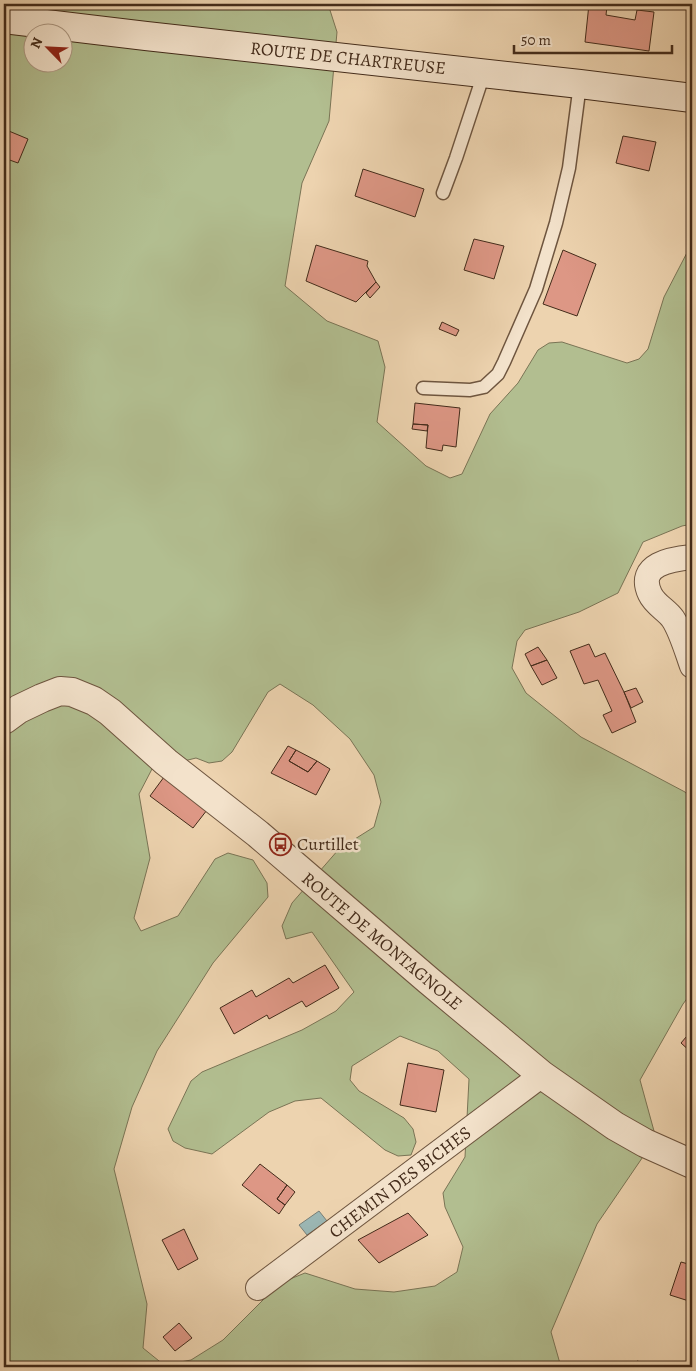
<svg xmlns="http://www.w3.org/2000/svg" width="696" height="1371" font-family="Alegreya,serif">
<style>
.green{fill:#b2be90;stroke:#7a7455;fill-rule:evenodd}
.water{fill:#9bb6b3;stroke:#787e76}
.building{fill:#dd9785;stroke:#432b1a}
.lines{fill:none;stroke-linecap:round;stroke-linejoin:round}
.service-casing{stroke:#6e553f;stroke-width:15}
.minor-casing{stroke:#6e553f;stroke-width:26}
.tertiary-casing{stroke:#6e553f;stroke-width:30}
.secondary-casing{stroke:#432b1a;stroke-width:30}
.service{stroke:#f3e2cb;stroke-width:12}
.minor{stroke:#f3e2cb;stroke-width:24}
.tertiary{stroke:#f3e2cb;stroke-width:28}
.secondary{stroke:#f3e2cb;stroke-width:28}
.labels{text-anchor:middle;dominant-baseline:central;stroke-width:5;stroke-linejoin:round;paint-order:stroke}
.street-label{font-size:18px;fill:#432b1a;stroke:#f3e2cb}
.poi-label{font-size:18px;fill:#432b1a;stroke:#f3e2cb;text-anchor:start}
</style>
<rect width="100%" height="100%" fill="#edd3af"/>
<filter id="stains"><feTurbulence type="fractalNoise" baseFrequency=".004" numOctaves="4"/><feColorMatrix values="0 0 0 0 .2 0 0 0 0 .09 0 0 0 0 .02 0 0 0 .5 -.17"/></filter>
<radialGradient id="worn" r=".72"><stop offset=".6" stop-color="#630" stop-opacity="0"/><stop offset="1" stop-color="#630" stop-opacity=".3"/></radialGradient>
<!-- green -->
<path class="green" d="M 4,4 L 328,4 L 337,32 L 329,121 L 302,183 L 285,286 L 327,321 L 378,341 L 385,367 L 377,422 L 426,466 L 450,478 L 462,474 L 490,414 L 518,383 L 538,350 L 549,343 L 562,342 L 627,363 L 639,359 L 648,349 L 664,297 L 692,243 L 692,524 L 682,526 L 643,542 L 618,593 L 579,612 L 525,630 L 517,641 L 512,668 L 526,693 L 581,737 L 685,792 L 692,800 L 692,992 L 683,1004 L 640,1080 L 654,1131 L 651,1145 L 597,1224 L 551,1332 L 561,1367 L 4,1367 ZM 32,32 L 62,32 L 62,62 L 32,62 ZM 280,684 L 313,705 L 350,739 L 374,775 L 381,802 L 374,827 L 339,849 L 292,903 L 282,926 L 286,939 L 312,932 L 354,992 L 336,1011 L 302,1030 L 202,1072 L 191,1081 L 168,1129 L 173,1141 L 185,1148 L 212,1154 L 269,1112 L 295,1101 L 321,1098 L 385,1150 L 398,1156 L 411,1155 L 416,1142 L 413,1129 L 404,1118 L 359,1091 L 350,1080 L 352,1066 L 400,1036 L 438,1051 L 469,1079 L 465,1157 L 443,1193 L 445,1207 L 463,1247 L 457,1272 L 435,1286 L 394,1292 L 355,1289 L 305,1273 L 280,1283 L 223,1340 L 191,1360 L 164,1365 L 143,1348 L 147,1304 L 114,1169 L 132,1107 L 157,1051 L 213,963 L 268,897 L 267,883 L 253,860 L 228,853 L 215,859 L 178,916 L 141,931 L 134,918 L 150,858 L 139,794 L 152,769 L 196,758 L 209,763 L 222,761 L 232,752 L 268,692 Z"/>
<!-- water -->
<path class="water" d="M 319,1211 L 327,1221 L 307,1235 L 299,1225 Z"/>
<!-- building -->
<path class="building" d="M 589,4 L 607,6 L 606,15 L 635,20 L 637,10 L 654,12 L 649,51 L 585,42 Z
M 4,129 L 28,139 L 18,163 L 4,158 Z
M 623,136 L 656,142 L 649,171 L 616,163 Z
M 363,169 L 424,189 L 415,217 L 355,196 Z
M 474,239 L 504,246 L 494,279 L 464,270 Z
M 316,245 L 368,261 L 367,266 L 376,282 L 356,302 L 306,281 Z
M 563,250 L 596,264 L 577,316 L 543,304 Z
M 376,282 L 380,287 L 370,298 L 366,293 Z
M 442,322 L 459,330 L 456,336 L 439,329 Z
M 415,403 L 460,408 L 456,447 L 443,445 L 442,451 L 426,448 L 428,425 L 413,424 Z
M 413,424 L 428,425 L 427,431 L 412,429 Z
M 589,644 L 595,657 L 605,653 L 624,692 L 636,722 L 612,733 L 603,715 L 612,711 L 598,680 L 584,684 L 570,651 Z
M 538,647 L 547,660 L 531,666 L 525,654 Z
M 547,660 L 557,678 L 542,685 L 531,666 Z
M 636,688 L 643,702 L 631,708 L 624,692 Z
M 288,746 L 296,750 L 289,761 L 308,772 L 317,761 L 330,769 L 316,795 L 271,773 Z
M 296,750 L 317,761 L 308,772 L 289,761 Z
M 164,777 L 207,810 L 193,828 L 150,796 Z
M 325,965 L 339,988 L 306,1007 L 302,1001 L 269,1019 L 267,1015 L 234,1034 L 220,1008 L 252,990 L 256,997 L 289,978 L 293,983 Z
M 692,1030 L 692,1053 L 681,1043 Z
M 408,1063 L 444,1070 L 436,1112 L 400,1105 Z
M 260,1164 L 287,1185 L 277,1199 L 285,1205 L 279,1214 L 242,1185 Z
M 287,1185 L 295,1192 L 285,1205 L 277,1199 Z
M 408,1213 L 428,1235 L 379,1263 L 358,1240 Z
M 184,1229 L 198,1259 L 178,1270 L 162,1240 Z
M 681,1262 L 692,1265 L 692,1302 L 670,1295 Z
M 179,1323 L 192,1338 L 175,1351 L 163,1337 Z
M 637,1361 L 660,1367 L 635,1367 Z
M 625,1363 L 635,1365 L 635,1367 L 624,1367 Z"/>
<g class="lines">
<defs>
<path id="service" d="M 443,193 L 456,158 L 484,73
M 423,388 L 470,390 L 484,387 L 498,374 L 504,362 L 536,289 L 556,223 L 569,168 L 580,84"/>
<path id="minor" d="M 692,557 C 672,559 636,564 650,594 C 655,605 667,610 673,619 C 681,631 687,652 692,666
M 258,1288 L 542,1075"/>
<path id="tertiary" d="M 4,720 L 19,709 L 42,698 L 60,691 L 72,692 L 94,701 L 110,712 L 166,762 L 258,834 L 428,980 L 542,1075 L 615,1126 L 645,1143 L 692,1164"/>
<path id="secondary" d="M 4,19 L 146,36 L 580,84 L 692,98"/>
</defs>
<!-- service casing -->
<use href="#service" class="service-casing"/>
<!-- minor casing -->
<use href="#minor" class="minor-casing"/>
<!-- tertiary casing -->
<use href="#tertiary" class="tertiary-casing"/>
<!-- secondary casing -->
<use href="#secondary" class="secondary-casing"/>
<!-- service -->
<use href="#service" class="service"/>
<!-- minor -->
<use href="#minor" class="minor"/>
<!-- tertiary -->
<use href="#tertiary" class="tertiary"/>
<!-- secondary -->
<use href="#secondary" class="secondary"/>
</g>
<!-- icons -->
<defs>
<symbol id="bus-ring" viewBox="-11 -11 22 22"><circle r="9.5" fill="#f3e2cb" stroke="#8f2418" stroke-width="1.5"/><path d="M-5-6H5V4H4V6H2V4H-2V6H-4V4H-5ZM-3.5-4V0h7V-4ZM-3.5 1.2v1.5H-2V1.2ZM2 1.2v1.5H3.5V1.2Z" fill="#8f2418"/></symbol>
</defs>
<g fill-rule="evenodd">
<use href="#bus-ring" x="268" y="832" width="25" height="25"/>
</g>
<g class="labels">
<!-- street labels -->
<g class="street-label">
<text transform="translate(348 58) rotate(6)">ROUTE DE CHARTREUSE</text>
<text transform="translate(382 941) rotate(40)">ROUTE DE MONTAGNOLE</text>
<text transform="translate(400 1182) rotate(-37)">CHEMIN DES BICHES</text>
</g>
<!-- poi labels -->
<g class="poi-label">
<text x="297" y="844">Curtillet</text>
</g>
</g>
<!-- margin -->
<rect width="696" height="1371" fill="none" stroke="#edd3af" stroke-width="20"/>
<rect x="5" y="5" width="686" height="1361" fill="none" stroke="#432b1a" stroke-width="2.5"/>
<rect x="10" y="10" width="676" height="1351" fill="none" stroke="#432b1a"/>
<!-- north arrow -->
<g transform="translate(48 48) rotate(294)"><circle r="24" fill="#f3e2cb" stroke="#ad9984"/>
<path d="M0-4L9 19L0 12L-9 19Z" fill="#8f2418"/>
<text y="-8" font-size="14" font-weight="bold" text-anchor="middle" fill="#432b1a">N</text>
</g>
<!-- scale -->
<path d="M514 45v8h158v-8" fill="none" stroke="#432b1a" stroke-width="2.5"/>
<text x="521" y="45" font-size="15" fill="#432b1a" stroke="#f3e2cb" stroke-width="4" paint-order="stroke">50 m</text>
<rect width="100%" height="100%" filter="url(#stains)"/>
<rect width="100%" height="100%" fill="url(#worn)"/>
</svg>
